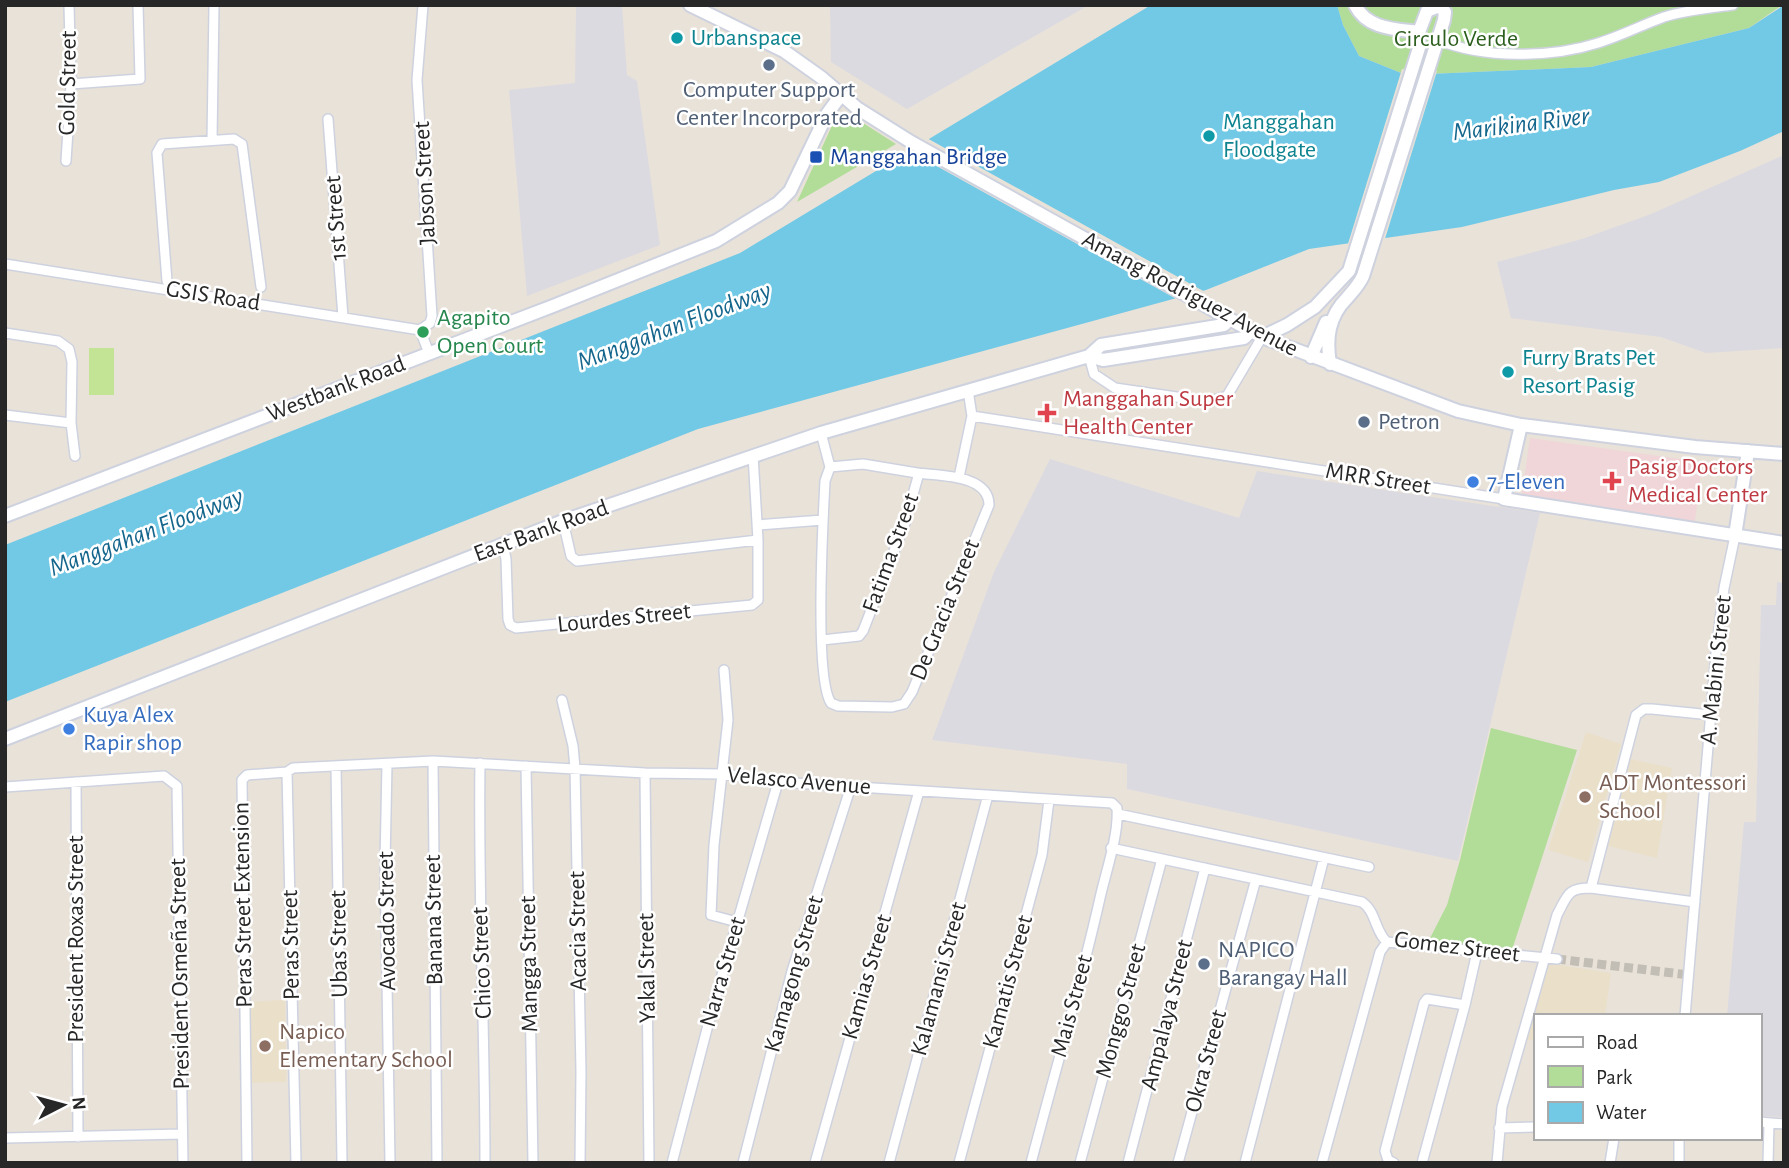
<svg xmlns="http://www.w3.org/2000/svg" width="1789" height="1168" font-family="'Alegreya Sans',sans-serif">
<style>
.industrial{fill:#dcdae1}
.education{fill:#eadfc9}
.medical{fill:#f0d6d8}
.green{fill:#b1dd98}
.pitch{fill:#c3e494}
.water{fill:#71c9e6}
.pier{fill:#e9e2d9}
.lines{fill:none;stroke-linecap:round;stroke-linejoin:round}
.street-tunnel{stroke:#c2bdb5;stroke-width:9;stroke-dasharray:9 4.5;stroke-linecap:butt}
.street-casing{stroke:#ced2df;stroke-width:12}
.secondary-casing{stroke:#ced2df;stroke-width:16}
.street{stroke:#fff;stroke-width:9}
.secondary{stroke:#fff;stroke-width:12}
.culture-dot{fill:#0f9aa8;stroke:#fff;stroke-width:2.5}
.service-dot{fill:#5c6f8a;stroke:#fff;stroke-width:2.5}
.transit-dot{fill:#1a4fb4;stroke:#fff;stroke-width:2.5}
.leisure-dot{fill:#2e9e5b;stroke:#fff;stroke-width:2.5}
.health-dot{fill:#e0444e;stroke:#fff;stroke-width:2.5}
.shop-dot{fill:#3f7fe0;stroke:#fff;stroke-width:2.5}
.education-dot{fill:#8d6e63;stroke:#fff;stroke-width:2.5}
.labels{text-anchor:middle;dominant-baseline:central;stroke-width:5;stroke-linejoin:round;paint-order:stroke}
.culture-label{font-size:24px;fill:#0d838f;stroke:#fff;text-anchor:start}
.park-label{font-size:24px;fill:#2c5e1d;stroke:#fff}
.street-label{font-size:24px;fill:#272727;stroke:#fff}
.service-label{font-size:24px;fill:#4e5e75;stroke:#fff;text-anchor:start}
.transit-label{font-size:24px;fill:#164399;stroke:#fff;text-anchor:start}
.leisure-label{font-size:24px;fill:#27864d;stroke:#fff;text-anchor:start}
.health-label{font-size:24px;fill:#be3a42;stroke:#fff;text-anchor:start}
.shop-label{font-size:24px;fill:#366cbe;stroke:#fff;text-anchor:start}
.education-label{font-size:24px;fill:#785e54;stroke:#fff;text-anchor:start}
.water-label{font-size:26px;font-style:italic;fill:#15668d;stroke:#fff}
</style>
<rect width="100%" height="100%" fill="#e9e2d9"/>
<!-- industrial -->
<path class="industrial" d="M 576,5 L 622,5 L 627,75 L 637,81 L 660,245 L 527,296 L 509,90 L 575,83 Z
M 830,5 L 1089,5 L 907,109 L 831,62 Z
M 1784,155 L 1784,348 L 1706,353 L 1661,337 L 1511,318 L 1497,262 L 1582,239 L 1651,214 Z
M 1050,459 L 1239,518 L 1257,471 L 1540,513 L 1458,861 L 1127,789 L 1127,764 L 932,740 L 994,572 Z
M 1777,582 L 1784,583 L 1784,1117 L 1759,1116 L 1759,1016 L 1727,1016 L 1744,822 L 1756,822 L 1761,605 L 1776,605 Z"/>
<!-- education -->
<path class="education" d="M 1586,732 L 1621,744 L 1588,862 L 1548,850 Z
M 1630,759 L 1672,768 L 1657,858 L 1608,846 Z
M 1547,963 L 1611,973 L 1605,1016 L 1535,1016 L 1535,1040 L 1526,1040 Z
M 285,1000 L 286,1082 L 245,1083 L 242,1002 Z"/>
<!-- medical -->
<path class="medical" d="M 1530,438 L 1702,462 L 1695,521 L 1521,500 Z"/>
<!-- green -->
<path class="green" d="M 1337,5 L 1782,5 L 1749,28 L 1591,67 L 1406,75 L 1359,56 L 1343,25 Z
M 843,118 L 863,123 L 896,144 L 797,202 L 835,119 Z
M 1491,728 L 1577,750 L 1511,953 L 1426,946 L 1447,905 L 1460,860 Z"/>
<!-- pitch -->
<path class="pitch" d="M 89,348 L 114,348 L 114,395 L 89,395 Z"/>
<!-- water -->
<path class="water" d="M 1151,5 L 1337,5 L 1343,25 L 1359,56 L 1406,75 L 1591,67 L 1749,28 L 1784,5 L 1784,131 L 1740,151 L 1659,182 L 1614,190 L 1462,227 L 1309,249 L 1206,290 L 698,429 L 5,702 L 5,545 L 740,253 Z"/>
<!-- pier -->
<path class="pier" d="M 1402,69 L 1437,71 L 1384,242 L 1347,247 Z
M 925,137 L 1207,293 L 1180,301 L 906,149 Z"/>
<g class="lines">
<!-- street-tunnel -->
<path class="street-tunnel" d="M 1557,959 L 1689,975"/>
<defs>
<path id="street" d="M 1438,40 C 1484,59 1551,58 1598,43 C 1621,36 1642,25 1664,17 C 1686,10 1710,8 1733,5
M 71,84 L 140,79 L 138,5
M 328,119 L 343,317
M 212,140 L 214,5
M 66,161 L 71,84 L 69,5
M 5,264 L 420,330
M 167,281 L 157,153 L 162,144 L 234,139 L 242,144 L 261,287
M 420,330 L 430,323 L 432,316 L 417,80 L 423,5
M 420,330 L 429,353
M 5,333 L 58,341 L 69,349 L 72,362 L 71,423 L 75,456
M 1089,356 L 1094,374 L 1115,388 L 1197,400 L 1214,400 L 1227,396 L 1262,337
M 5,415 L 71,423
M 972,416 L 1504,499
M 821,433 L 830,467
M 863,464 C 881,467 899,470 917,473 C 939,476 989,474 989,505 L 912,692 L 904,704 L 892,707 L 838,706 L 831,703 C 814,678 823,520 825,481 L 830,467 Z
M 959,477 L 972,416 L 968,390
M 563,521 L 571,556 L 577,561 L 758,540
M 757,525 L 823,520
M 503,545 L 506,559 L 508,619 L 510,625 L 516,628 L 752,605 L 758,600 L 758,540 L 753,455
M 822,640 L 859,636 L 863,631 L 905,523 L 919,473
M 724,670 L 728,720 L 714,845 L 711,915 L 737,922
M 562,700 L 573,746 L 575,768 L 581,1072 L 580,1163
M 433,761 L 437,1163
M 480,763 C 478,896 485,1029 485,1163
M 387,764 L 385,863 L 390,1163
M 336,766 L 342,1163
M 526,766 L 533,1163
M 645,773 L 649,1163
M 76,782 L 78,1137
M 5,787 L 164,776 L 177,786 L 183,1163
M 1118,814 L 1369,867
M 1111,848 L 1362,902 C 1376,911 1375,932 1387,942 L 1557,959
M 1591,888 L 1695,902
M 1685,1016 L 1716,653 L 1724,588 L 1735,536
M 1759,1122 L 1784,1124
M 1499,1128 L 1535,1127
M 5,1138 L 182,1134
M 247,1163 L 242,780 L 247,775 L 287,772
M 296,1163 L 287,772 L 293,768 L 433,761 L 645,773 L 723,774 L 778,782 L 1112,803 L 1117,808 C 1119,835 1106,871 1100,898 C 1080,987 1054,1075 1031,1163
M 672,1163 L 713,1006 L 778,782
M 743,1163 L 792,971 L 851,786
M 815,1163 L 919,791
M 889,1163 L 988,795
M 959,1163 L 1042,855 L 1049,800
M 1080,1163 L 1162,859
M 1128,1163 L 1205,868
M 1178,1163 L 1256,879
M 1245,1163 L 1324,858
M 1322,1163 L 1380,952 L 1387,942
M 1394,1163 L 1388,1160 L 1385,1151 L 1424,1003 L 1427,999 L 1465,1005
M 1422,1163 L 1465,1005 L 1477,952
M 1497,1163 L 1502,1107 L 1557,915 C 1568,895 1567,888 1591,888 L 1636,715 L 1644,709 L 1652,709 L 1711,715
M 1610,1163 L 1614,1138
M 1679,1163 L 1679,1138
M 1768,1163 L 1769,1123"/>
<path id="secondary" d="M 690,5 L 784,51 L 822,78 L 857,108 L 911,142 L 1262,337 L 1458,411 L 1521,425 L 1561,430 L 1695,447 L 1784,454
M 1355,5 C 1367,29 1394,29 1419,32
M 1262,337 L 1287,325 L 1315,307 L 1349,271 L 1419,48 L 1419,32 L 1427,11 L 1439,6 L 1445,12 L 1444,20 L 1363,276 C 1359,285 1354,290 1347,298 C 1328,317 1326,339 1330,364
M 1089,356 L 1103,360 L 1244,338 L 1251,331
M 1311,357 L 1326,322
M 1521,425 L 1504,499 L 1784,543
M 5,516 L 553,306 L 716,241 L 778,203 L 790,191 L 827,114 L 841,95
M 1735,536 L 1748,451
M 5,739 L 563,521 L 821,433 L 1089,356 L 1101,345 L 1224,325 L 1229,320"/>
</defs>
<!-- street casing -->
<use href="#street" class="street-casing"/>
<!-- secondary casing -->
<use href="#secondary" class="secondary-casing"/>
<!-- street -->
<use href="#street" class="street"/>
<!-- secondary -->
<use href="#secondary" class="secondary"/>
</g>
<!-- markers -->
<g class="culture-dot">
<circle cx="677" cy="38" r="7"/>
<circle cx="1209" cy="136" r="7"/>
<circle cx="1508" cy="372" r="7"/>
</g>
<g class="service-dot">
<circle cx="769" cy="65" r="7"/>
<circle cx="1364" cy="422" r="7"/>
<circle cx="1204" cy="964" r="7"/>
</g>
<rect class="transit-dot" x="809" y="150" width="14" height="14" rx="3.5"/>
<circle class="leisure-dot" cx="423" cy="332" r="7"/>
<g class="health-dot">
<path d="M1043.5 402.5h7v7h7v7h-7v7h-7v-7h-7v-7h7z"/>
<path d="M1608.5 470.5h7v7h7v7h-7v7h-7v-7h-7v-7h7z"/>
</g>
<g class="shop-dot">
<circle cx="1473" cy="482" r="7"/>
<circle cx="69" cy="729" r="7"/>
</g>
<g class="education-dot">
<circle cx="1585" cy="797" r="7"/>
<circle cx="265" cy="1046" r="7"/>
</g>
<g class="labels">
<!-- culture labels -->
<g class="culture-label">
<text x="691" y="38">Urbanspace</text>
<text x="1223" y="122">Manggahan<tspan x="1223" dy="28">Floodgate</tspan></text>
<text x="1522" y="358">Furry Brats Pet<tspan x="1522" dy="28">Resort Pasig</tspan></text>
</g>
<!-- park labels -->
<g class="park-label">
<text x="1456" y="39">Circulo Verde</text>
</g>
<!-- street labels -->
<g class="street-label">
<text transform="translate(68 83) rotate(-89)">Gold Street</text>
<text transform="translate(425 183) rotate(-93)">Jabson Street</text>
<text transform="translate(336 218) rotate(-94)">1st Street</text>
<text transform="translate(1190 294) rotate(28)">Amang Rodriguez Avenue</text>
<text transform="translate(213 296) rotate(9)">GSIS Road</text>
<text transform="translate(336 389) rotate(-21)">Westbank Road</text>
<text transform="translate(1378 479) rotate(9)">MRR Street</text>
<text transform="translate(541 531) rotate(-20)">East Bank Road</text>
<text transform="translate(891 553) rotate(-70)">Fatima Street</text>
<text transform="translate(945 610) rotate(-68)">De Gracia Street</text>
<text transform="translate(624 618) rotate(-6)">Lourdes Street</text>
<text transform="translate(1716 670) rotate(-84)">A. Mabini Street</text>
<text transform="translate(799 781) rotate(5)">Velasco Avenue</text>
<text transform="translate(243 905) rotate(-91)">Peras Street Extension</text>
<text transform="translate(434 920) rotate(-91)">Banana Street</text>
<text transform="translate(387 921) rotate(-91)">Avocado Street</text>
<text transform="translate(578 931) rotate(-91)">Acacia Street</text>
<text transform="translate(76 939) rotate(-90)">President Roxas Street</text>
<text transform="translate(339 944) rotate(-91)">Ubas Street</text>
<text transform="translate(291 945) rotate(-91)">Peras Street</text>
<text transform="translate(1457 947) rotate(7)">Gomez Street</text>
<text transform="translate(482 963) rotate(-92)">Chico Street</text>
<text transform="translate(529 964) rotate(-91)">Mangga Street</text>
<text transform="translate(647 968) rotate(-91)">Yakal Street</text>
<text transform="translate(723 972) rotate(-74)">Narra Street</text>
<text transform="translate(180 974) rotate(-91)">President Osmeña Street</text>
<text transform="translate(794 974) rotate(-74)">Kamagong Street</text>
<text transform="translate(867 977) rotate(-74)">Kamias Street</text>
<text transform="translate(939 979) rotate(-75)">Kalamansi Street</text>
<text transform="translate(1008 982) rotate(-75)">Kamatis Street</text>
<text transform="translate(1072 1006) rotate(-75)">Mais Street</text>
<text transform="translate(1121 1011) rotate(-75)">Monggo Street</text>
<text transform="translate(1167 1015) rotate(-76)">Ampalaya Street</text>
<text transform="translate(1206 1061) rotate(-75)">Okra Street</text>
</g>
<!-- service labels -->
<g class="service-label">
<text x="769" y="90" text-anchor="middle">Computer Support<tspan x="769" dy="28">Center Incorporated</tspan></text>
<text x="1378" y="422">Petron</text>
<text x="1218" y="950">NAPICO<tspan x="1218" dy="28">Barangay Hall</tspan></text>
</g>
<!-- transit labels -->
<g class="transit-label">
<text x="830" y="157">Manggahan Bridge</text>
</g>
<!-- leisure labels -->
<g class="leisure-label">
<text x="437" y="318">Agapito<tspan x="437" dy="28">Open Court</tspan></text>
</g>
<!-- health labels -->
<g class="health-label">
<text x="1063" y="399">Manggahan Super<tspan x="1063" dy="28">Health Center</tspan></text>
<text x="1628" y="467">Pasig Doctors<tspan x="1628" dy="28">Medical Center</tspan></text>
</g>
<!-- shop labels -->
<g class="shop-label">
<text x="1487" y="482">7-Eleven</text>
<text x="83" y="715">Kuya Alex<tspan x="83" dy="28">Rapir shop</tspan></text>
</g>
<!-- education labels -->
<g class="education-label">
<text x="1599" y="783">ADT Montessori<tspan x="1599" dy="28">School</tspan></text>
<text x="279" y="1032">Napico<tspan x="279" dy="28">Elementary School</tspan></text>
</g>
<!-- water labels -->
<g class="water-label">
<text transform="translate(1521 124) rotate(-7)">Marikina River</text>
<text transform="translate(674 326) rotate(-21)">Manggahan Floodway</text>
<text transform="translate(146 532) rotate(-21)">Manggahan Floodway</text>
</g>
</g>
<!-- border -->
<rect width="1789" height="1168" fill="none" stroke="#272727" stroke-width="14"/>
<!-- legend -->
<rect x="1534" y="1014" width="228" height="126" fill="#ffffff" stroke="#a9a9a9" stroke-width="2"/>
<rect x="1548" y="1037" width="35" height="10" fill="#ffffff" stroke="#a9a9a9" stroke-width="2"/>
<text x="1596" y="1049" font-size="21" fill="#272727">Road</text>
<rect x="1548" y="1066" width="35" height="21" fill="#b1dd98" stroke="#a9a9a9" stroke-width="2"/>
<text x="1596" y="1084" font-size="21" fill="#272727">Park</text>
<rect x="1548" y="1102" width="35" height="21" fill="#71c9e6" stroke="#a9a9a9" stroke-width="2"/>
<text x="1596" y="1119" font-size="21" fill="#272727">Water</text>
<!-- north arrow -->
<g transform="translate(63 1105) rotate(84)" stroke="#ffffff" stroke-width="5" paint-order="stroke">
<path d="M0-5L12 26L0 18L-12 26Z" fill="#272727"/>
<text y="-10" font-size="19" font-weight="bold" text-anchor="middle" fill="#272727">N</text>
</g>
</svg>
